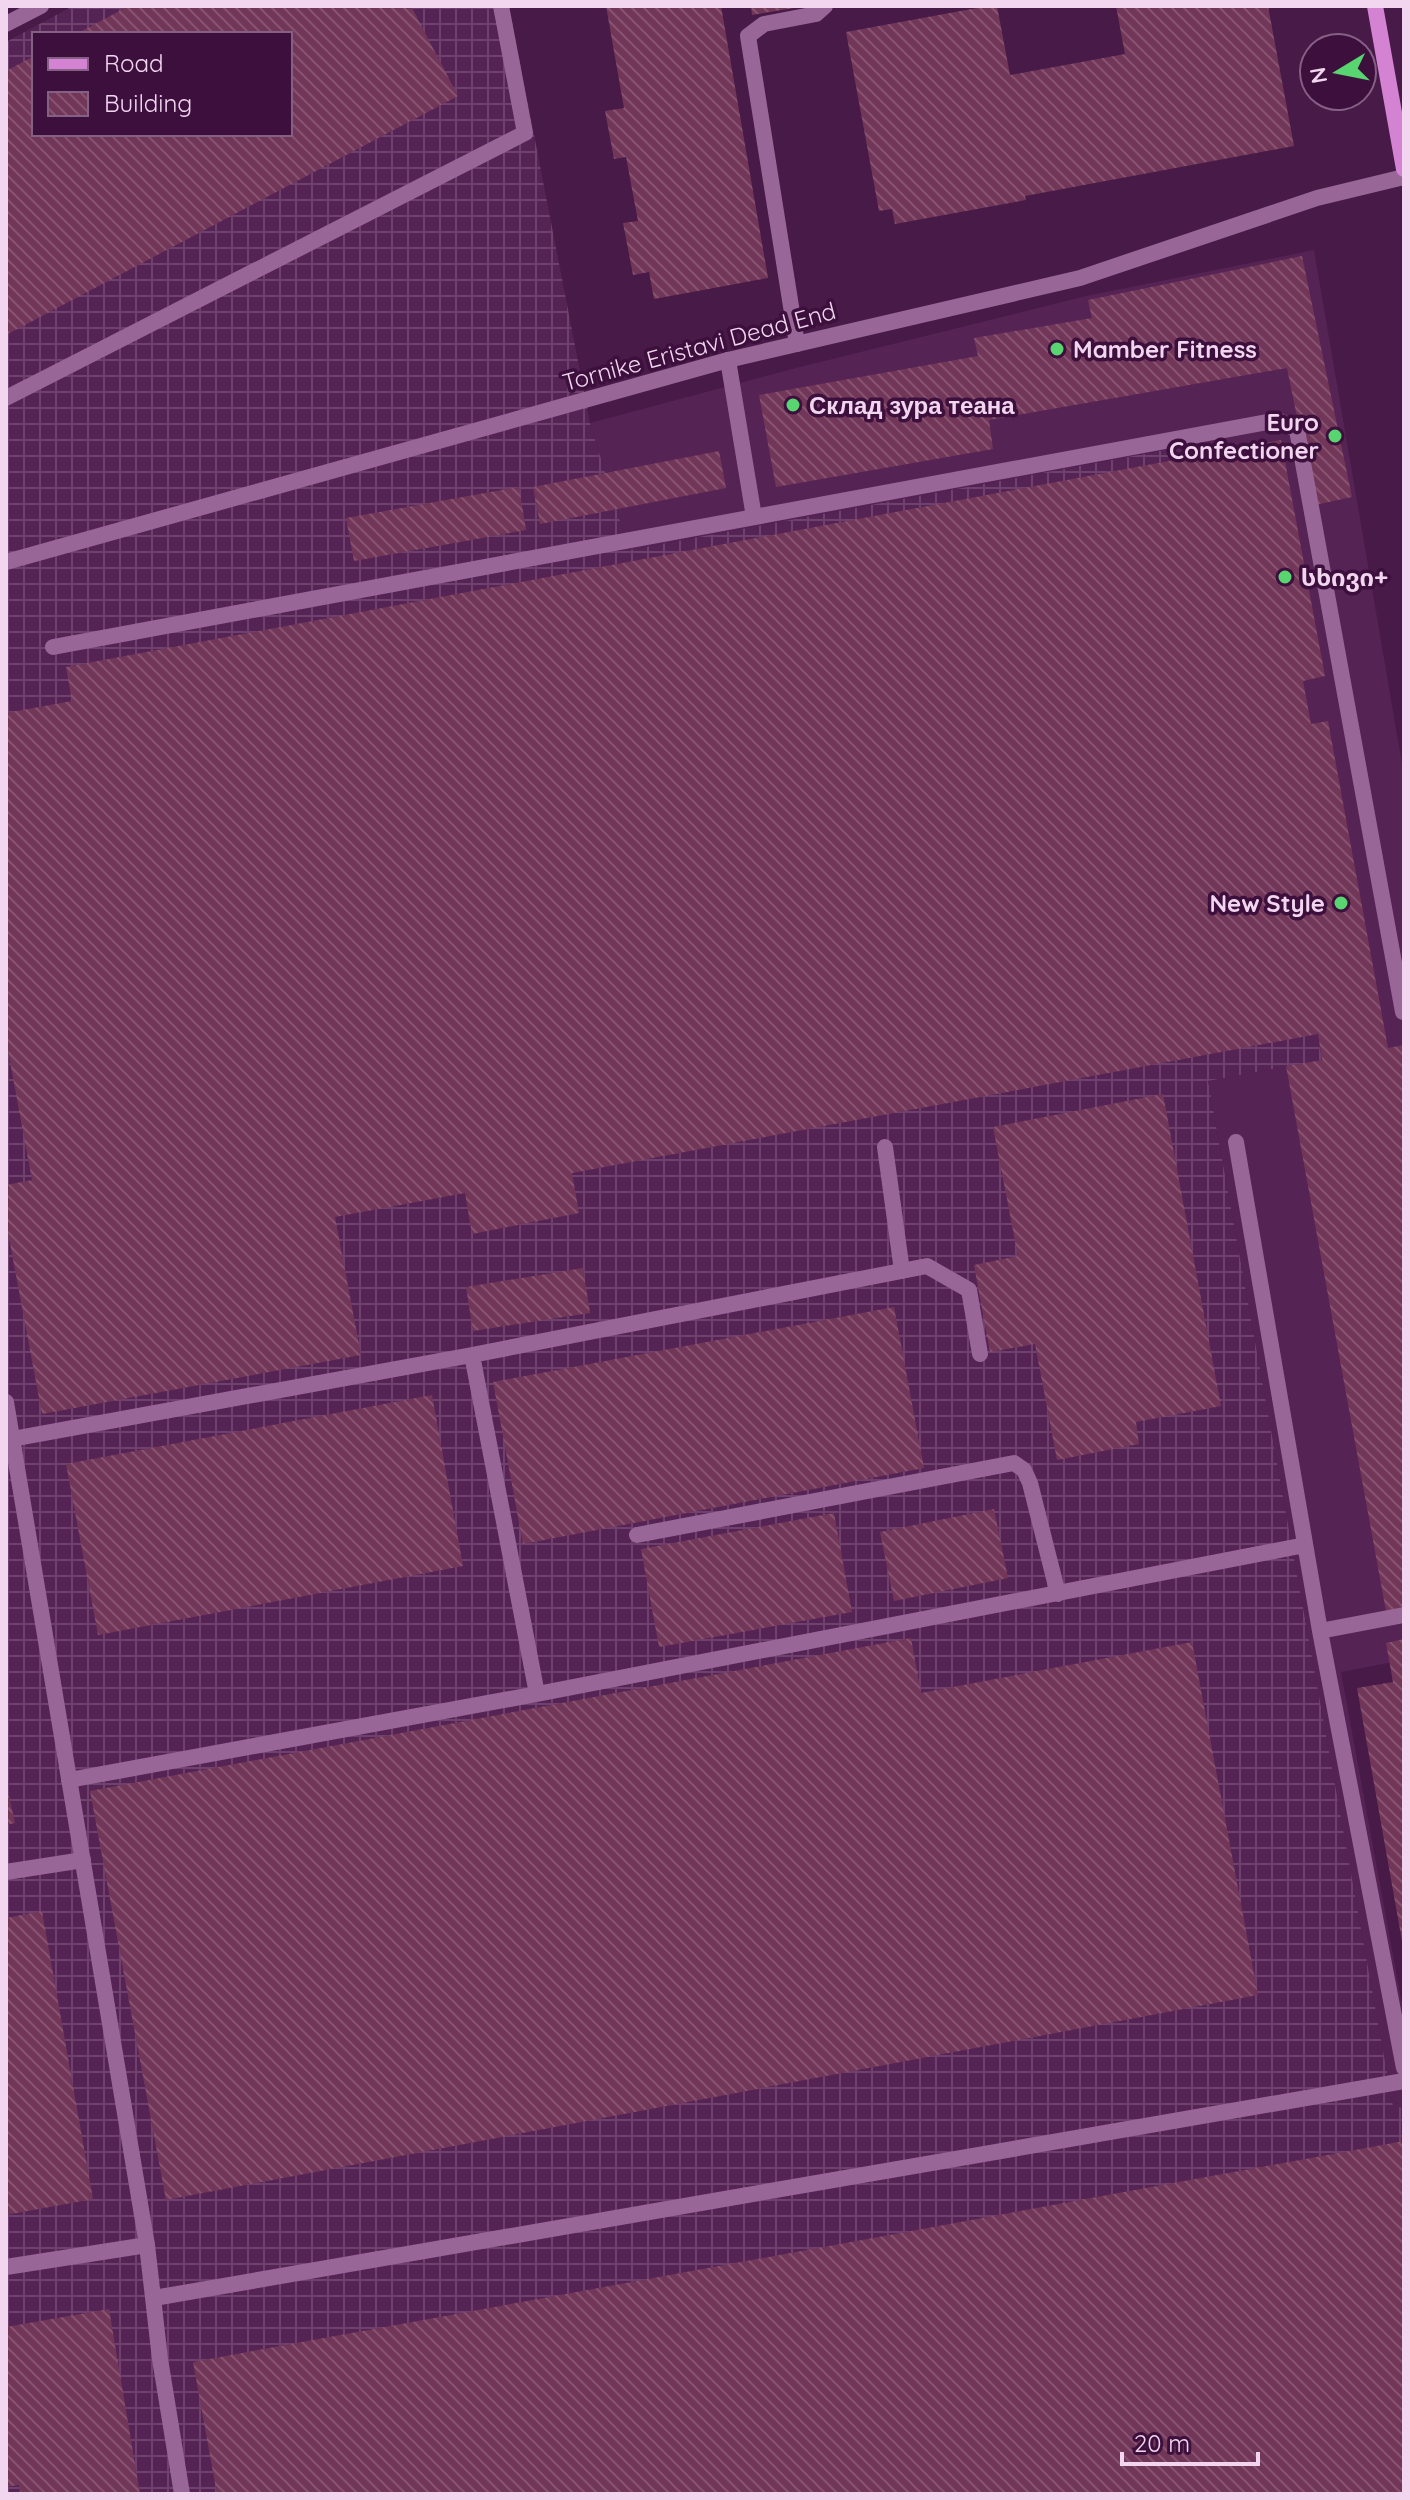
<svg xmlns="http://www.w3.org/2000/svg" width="1410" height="2500" font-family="Quicksand,'Noto Sans Georgian',sans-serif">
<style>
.built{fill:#562355}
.industrial{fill:url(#industrial-grid);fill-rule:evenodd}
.building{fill:url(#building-back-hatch)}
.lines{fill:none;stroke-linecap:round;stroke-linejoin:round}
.lane{stroke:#986697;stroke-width:16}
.street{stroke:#986697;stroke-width:16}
.secondary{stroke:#d383d2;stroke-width:16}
.poi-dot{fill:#58d570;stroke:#3c0f3c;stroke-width:3}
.labels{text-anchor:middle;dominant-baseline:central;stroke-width:7;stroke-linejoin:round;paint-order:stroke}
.street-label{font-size:24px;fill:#f2d6f0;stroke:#3c0f3c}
.poi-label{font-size:24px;font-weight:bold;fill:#f2d6f0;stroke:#3c0f3c;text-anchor:start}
</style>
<defs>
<pattern id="industrial-grid" width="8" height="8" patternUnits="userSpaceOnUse" patternTransform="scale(2)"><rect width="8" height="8" fill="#562355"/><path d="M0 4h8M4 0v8" fill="none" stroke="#6f426e"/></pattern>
<pattern id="building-back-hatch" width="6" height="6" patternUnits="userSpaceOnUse" patternTransform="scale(2)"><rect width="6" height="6" fill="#723758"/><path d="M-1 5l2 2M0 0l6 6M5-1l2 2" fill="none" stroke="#875370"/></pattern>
</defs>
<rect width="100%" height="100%" fill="#471a47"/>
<!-- built -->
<path class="built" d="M 1314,250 L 1404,775 L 1404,1660 L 1341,1672 L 1404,2015 L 1404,2108 L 1393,2107 L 1208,1081 L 1322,1060 L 1208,442 L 629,550 L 590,423 L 796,368 L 1086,296 Z"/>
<!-- industrial -->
<path class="industrial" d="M 73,6 L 509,6 L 590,423 L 629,550 L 1208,442 L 1322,1060 L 1208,1081 L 1393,2106 L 1404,2108 L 1404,2494 L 6,2494 L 6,42 ZM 34,34 L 290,34 L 290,134 L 34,134 Z"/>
<!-- building -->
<path class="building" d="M 129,6 L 411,6 L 458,96 L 6,335 L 6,71 L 34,56 L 34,134 L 290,134 L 290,34 L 76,34 Z
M 606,6 L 721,6 L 768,278 L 654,299 L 649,272 L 633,275 L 623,223 L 638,221 L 626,157 L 614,159 L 605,111 L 624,108 Z
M 751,6 L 794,6 L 794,8 L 752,15 Z
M 988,6 L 997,6 L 1010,75 L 1125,54 L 1116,6 L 1268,6 L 1294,146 L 1025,196 L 1026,200 L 895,224 L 892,209 L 879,211 L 846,32 Z
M 1302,256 L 1352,497 L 1315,505 L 1287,368 L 989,420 L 993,449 L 776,487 L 759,395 L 978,356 L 974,338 L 1092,318 L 1088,300 Z
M 1281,440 L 1325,676 L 1303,681 L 1311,724 L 1328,721 L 1388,1048 L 1404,1045 L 1404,1608 L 1386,1611 L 1286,1066 L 1322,1060 L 1318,1034 L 572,1173 L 579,1213 L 472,1234 L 465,1193 L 335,1217 L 361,1355 L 42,1414 L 6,1222 L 6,1185 L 32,1180 L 6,1040 L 6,713 L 72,701 L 66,667 Z
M 719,451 L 726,488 L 540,524 L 533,487 Z
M 519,487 L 526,530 L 354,561 L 346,518 Z
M 1163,1094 L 1221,1406 L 1136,1422 L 1139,1444 L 1057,1460 L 1035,1344 L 990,1352 L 974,1265 L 1018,1256 L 993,1127 Z
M 583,1268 L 590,1313 L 473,1331 L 466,1287 Z
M 894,1307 L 924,1468 L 523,1544 L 493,1382 Z
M 432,1395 L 463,1566 L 98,1635 L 66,1464 Z
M 994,1509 L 1008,1578 L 894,1601 L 880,1532 Z
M 834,1513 L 852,1612 L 659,1647 L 641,1549 Z
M 911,1638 L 921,1693 L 1192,1642 L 1258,1995 L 166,2200 L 90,1791 Z
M 1404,1639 L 1404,1940 L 1402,1941 L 1357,1688 L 1393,1682 L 1386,1643 Z
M 6,1783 L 15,1823 L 6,1825 Z
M 42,1911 L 93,2199 L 6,2215 L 6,1918 Z
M 1404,2141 L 1404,2494 L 217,2494 L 193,2362 Z
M 109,2309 L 140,2494 L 20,2494 L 19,2485 L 6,2487 L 6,2327 Z"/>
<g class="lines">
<!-- lane -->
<path class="lane" d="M 6,24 L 41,6
M 797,344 L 748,36 L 764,24 L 816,14 L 825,6
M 728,360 L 754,517
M 6,398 L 525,133 L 501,6
M 53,647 L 1278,420 L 1297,430 L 1403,1012
M 1236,1142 L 1320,1631
M 885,1147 L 902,1271
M 472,1355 L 927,1266 L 969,1290 L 980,1354
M 12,1439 L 472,1355 L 537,1694
M 637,1535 L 1014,1463 L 1024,1470 L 1030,1483 L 1058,1594
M 1404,1615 L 1320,1631 L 1404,2068
M 69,1780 L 537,1694 L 1305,1545
M 6,1872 L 83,1860
M 6,2267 L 147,2245
M 154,2298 L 1404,2081"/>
<!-- street -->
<path class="street" d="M 6,562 L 728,360 L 1080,278 L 1317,198 L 1404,177
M 6,1402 L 147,2245 L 160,2359 L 182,2494"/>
<!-- secondary -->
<path class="secondary" d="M 1375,6 L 1404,169"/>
</g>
<!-- markers -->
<g class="poi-dot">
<circle cx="1057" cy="349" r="8"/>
<circle cx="793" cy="405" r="8"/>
<circle cx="1335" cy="436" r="8"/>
<circle cx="1285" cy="577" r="8"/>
<circle cx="1341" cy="903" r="8"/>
</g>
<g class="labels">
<!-- street labels -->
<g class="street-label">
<text transform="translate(699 346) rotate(-15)">Tornike Eristavi Dead End</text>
</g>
<!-- poi labels -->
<g class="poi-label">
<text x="1073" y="349">Mamber Fitness</text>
<text x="809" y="405">Склад зура теана</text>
<text x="1319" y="422" text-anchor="end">Euro<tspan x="1319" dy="28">Confectioner</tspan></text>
<text x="1301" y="577">სხივი+</text>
<text x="1325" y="903" text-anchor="end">New Style</text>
</g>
</g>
<!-- border -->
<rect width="1410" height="2500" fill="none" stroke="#f2d6f0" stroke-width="16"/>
<!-- legend -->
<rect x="32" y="32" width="260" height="104" fill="#3c0f3c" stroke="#855f84" stroke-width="2"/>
<rect x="48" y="58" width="40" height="12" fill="#d383d2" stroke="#855f84" stroke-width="2"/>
<text x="104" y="72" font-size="24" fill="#f2d6f0">Road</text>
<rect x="48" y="92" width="40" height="24" fill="url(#building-back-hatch)" stroke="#855f84" stroke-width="2"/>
<text x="104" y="112" font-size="24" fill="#f2d6f0">Building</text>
<!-- north arrow -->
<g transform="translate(1338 72) rotate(260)"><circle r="38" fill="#3c0f3c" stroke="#855f84" stroke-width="2"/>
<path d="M0-6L14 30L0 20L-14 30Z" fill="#58d570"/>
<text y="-12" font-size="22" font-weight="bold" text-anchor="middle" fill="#f2d6f0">N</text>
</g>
<!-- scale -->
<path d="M1122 2452v12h136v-12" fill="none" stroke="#f2d6f0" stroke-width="4"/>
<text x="1134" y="2452" font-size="24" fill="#f2d6f0" stroke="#3c0f3c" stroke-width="6" paint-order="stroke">20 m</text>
</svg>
